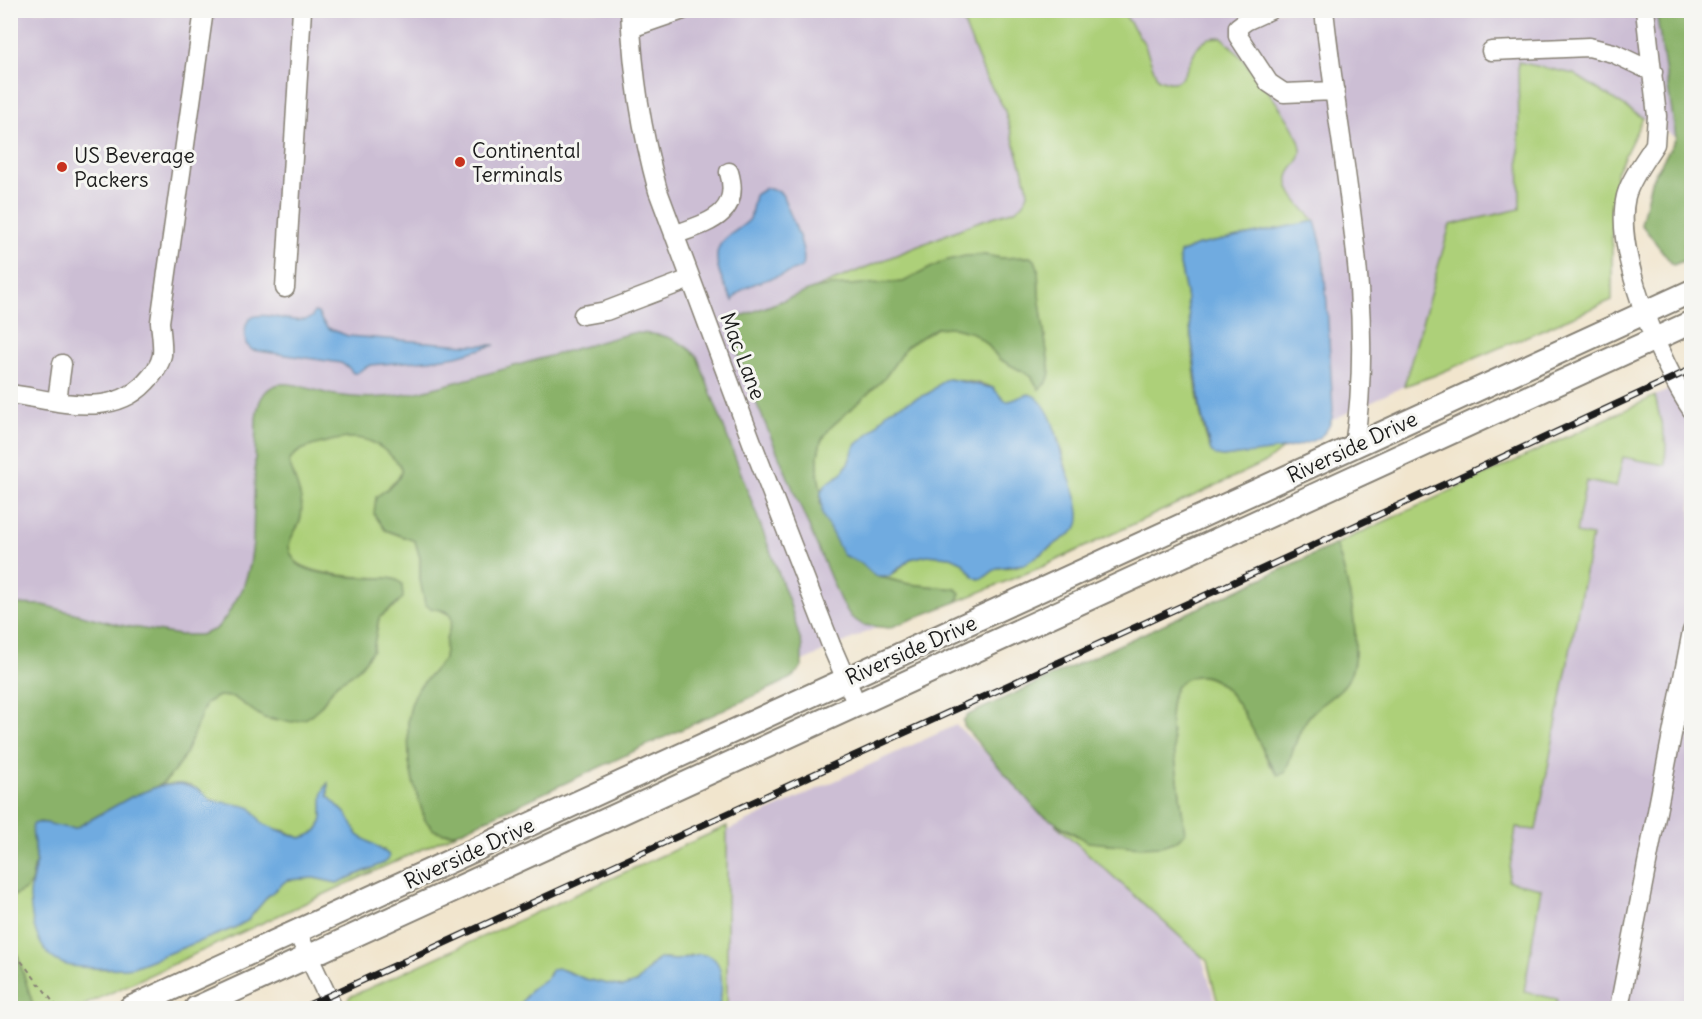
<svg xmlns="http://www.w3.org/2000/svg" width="1702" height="1019" font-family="Delius,sans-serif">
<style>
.industrial{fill:#ccbed4}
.green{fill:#add079;stroke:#64764a;stroke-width:1.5}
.forest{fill:#8ab269;stroke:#536742;stroke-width:1.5}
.water{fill:#70abe0;stroke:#46647e;stroke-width:1.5}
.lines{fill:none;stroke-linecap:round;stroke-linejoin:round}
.minor-casing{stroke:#868074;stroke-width:21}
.major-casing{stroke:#868074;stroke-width:26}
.path{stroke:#868074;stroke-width:2;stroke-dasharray:4.5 4.5;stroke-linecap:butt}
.minor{stroke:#fff;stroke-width:18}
.major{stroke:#fff;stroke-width:22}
.rail-casing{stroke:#1c1c1c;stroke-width:7}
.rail{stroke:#f6f6f2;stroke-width:4.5;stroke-dasharray:14;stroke-linecap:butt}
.poi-dot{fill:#c8321e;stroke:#f6f6f2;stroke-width:2}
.labels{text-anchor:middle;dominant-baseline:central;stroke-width:6;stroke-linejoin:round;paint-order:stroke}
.poi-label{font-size:21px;fill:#1c1c1c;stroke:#f6f6f2;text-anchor:start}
.street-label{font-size:21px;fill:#1c1c1c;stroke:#f6f6f2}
</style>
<rect width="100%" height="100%" fill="#f6f6f2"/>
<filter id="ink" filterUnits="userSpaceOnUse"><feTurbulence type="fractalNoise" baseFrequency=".0167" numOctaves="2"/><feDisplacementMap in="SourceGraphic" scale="12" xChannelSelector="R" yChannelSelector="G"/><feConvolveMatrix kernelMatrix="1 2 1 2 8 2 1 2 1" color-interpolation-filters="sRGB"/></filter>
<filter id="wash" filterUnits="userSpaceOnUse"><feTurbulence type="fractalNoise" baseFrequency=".008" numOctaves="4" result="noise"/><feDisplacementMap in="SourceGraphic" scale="24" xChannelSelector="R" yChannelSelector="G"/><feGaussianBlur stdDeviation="1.35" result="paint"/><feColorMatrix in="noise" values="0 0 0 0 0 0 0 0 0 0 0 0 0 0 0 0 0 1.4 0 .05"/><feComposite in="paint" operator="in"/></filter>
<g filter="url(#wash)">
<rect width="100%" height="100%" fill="#f1e5cd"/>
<!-- industrial -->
<path class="industrial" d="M 10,11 L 981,11 L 1151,503 L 38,1008 L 11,1008 Z
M 1120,11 L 1656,11 L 1676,138 L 1574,74 L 1518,62 L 1520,209 L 1450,225 L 1404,386 L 1332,420 L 1327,304 L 1322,246 L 1315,221 L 1300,205 L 1289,187 L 1288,175 L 1299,160 L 1270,95 L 1236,50 L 1222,37 L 1208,39 L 1198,47 L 1181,80 L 1175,84 L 1167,83 L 1157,78 L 1154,72 L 1151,59 L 1127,18 Z
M 1691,380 L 1691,1008 L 1555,1008 L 1556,999 L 1524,992 L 1541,889 L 1508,881 L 1516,828 L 1536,830 L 1592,537 L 1576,534 L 1586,481 L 1623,457 L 1666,444 L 1655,396 Z
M 956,725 L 1200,951 L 1217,1008 L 343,1008 Z"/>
<!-- green -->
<path class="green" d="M 959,11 L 1120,11 L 1127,18 L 1144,43 L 1157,78 C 1193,96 1183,51 1207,39 C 1211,37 1217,37 1222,37 C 1239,53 1301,127 1301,150 C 1302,160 1293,165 1289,174 C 1282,190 1305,210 1315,221 L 1195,246 L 1180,253 C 1178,266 1184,280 1186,294 C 1194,342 1193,407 1211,451 L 1223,457 L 1284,448 L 1266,462 L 1044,566 L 956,602 L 959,598 L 956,589 L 909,584 L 882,577 L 896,572 L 910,559 L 927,555 L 951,557 L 962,562 L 974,577 L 979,579 L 985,577 L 997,568 L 1015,567 L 1035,558 L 1073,532 L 1079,514 L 1056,431 L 1030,394 C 1022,395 1015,402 1008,402 C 1000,402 997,390 991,387 C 980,381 961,381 949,379 L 944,380 L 929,393 L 889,410 L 874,429 L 855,446 L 848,464 L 841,474 L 827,484 L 821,491 L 818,474 L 818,455 L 821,441 L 830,428 L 884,379 L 906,347 L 936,328 L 950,327 L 973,333 L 987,344 L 999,359 L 1031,376 L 1039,389 L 1047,382 L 1050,374 L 1039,295 L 1038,268 L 1030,257 L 1001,258 L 985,255 L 903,282 L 831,286 L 813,289 L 977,222 L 1015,210 L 1024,203 L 1028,194 L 1027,185 L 1004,108 L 985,76 Z
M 1518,62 L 1574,74 L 1643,118 L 1616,173 L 1612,223 L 1612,300 L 1433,376 L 1404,386 L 1450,225 L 1520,209 Z
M 1655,396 L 1666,444 L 1665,465 L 1623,457 L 1616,487 L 1586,481 L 1576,533 L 1592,536 L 1536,830 L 1516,828 L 1508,881 L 1541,888 L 1524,992 L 1557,999 L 1555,1008 L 1219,1008 L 1207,961 L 1055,824 L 1088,842 L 1176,841 L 1185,833 L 1170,719 C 1171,702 1171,683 1190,677 C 1229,666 1258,738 1270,766 L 1290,759 C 1296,743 1301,722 1315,710 C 1326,700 1339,693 1348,679 C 1366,652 1346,574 1336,544 Z
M 344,437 C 352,437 360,438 368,440 C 377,444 403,460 401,472 C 400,479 394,483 389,486 L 385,530 L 415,541 L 420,558 L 420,580 L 438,609 L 450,615 L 452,621 L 446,640 L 444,659 L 417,690 L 411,705 L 408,720 L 409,762 L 413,781 L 425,820 L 443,833 L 457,833 L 78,1008 L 34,1008 L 17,954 L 11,942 L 10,898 L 25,890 L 31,883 C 27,959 64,975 133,967 L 234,928 L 247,921 L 269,895 L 287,880 L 314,878 L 337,883 L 372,869 L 384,850 L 372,845 L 358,835 L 347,815 L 328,796 L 327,784 C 315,804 335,832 300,838 L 286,831 L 271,828 L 220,802 C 210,800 206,796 198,790 C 187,781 171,784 159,786 L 169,778 L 206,703 L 218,696 L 233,697 L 264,718 L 277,721 L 320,707 L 337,683 L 351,675 L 362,665 L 373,650 L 379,618 L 398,604 L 397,580 C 374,575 289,581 289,547 C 289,537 297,530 300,521 C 305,504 294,479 289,463 C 296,445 327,440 344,437 Z
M 727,826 L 727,1008 L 718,1008 L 721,996 L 720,973 L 691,955 L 677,960 L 664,959 L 654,962 L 642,978 L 636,983 L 622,987 L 585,979 L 564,970 L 549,973 L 547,978 L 527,995 L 521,1004 L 516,1008 L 347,1008 L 346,1005 L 349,997 Z"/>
<!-- forest -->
<path class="forest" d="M 1656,11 L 1691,11 L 1691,258 L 1673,265 L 1641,224 L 1651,181 L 1676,138 Z
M 985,255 L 1001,258 L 1030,257 L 1035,260 L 1038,268 L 1039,295 L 1050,374 L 1047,382 L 1039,389 L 1031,376 L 999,359 L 987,344 L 973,333 L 950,327 L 936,328 L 906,347 L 884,379 L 830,428 L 821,441 L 818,455 L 818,474 L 821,491 L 820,503 L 843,555 L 861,563 L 875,576 L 909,584 L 956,589 L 960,593 L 959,598 L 956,602 L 889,628 L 863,625 L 851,617 L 840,600 L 748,383 L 732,335 C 731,326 734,322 742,316 L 813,289 L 831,286 L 903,282 L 944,261 L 965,256 Z
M 632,333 C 659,333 677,336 697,356 L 789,601 L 802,646 L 802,666 L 794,676 L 782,683 L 457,833 L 443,833 L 434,830 L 425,820 L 413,781 L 409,762 L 408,720 L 411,705 L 417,690 L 444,659 L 446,640 L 452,621 L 450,615 L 445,611 L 430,608 L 425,604 L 420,580 L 420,558 L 415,541 L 385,530 L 374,514 L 376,497 C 383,491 397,484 400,475 C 403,468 400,465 395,460 C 370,433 351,435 319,444 C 308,447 294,451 289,462 C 295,482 306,500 300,521 C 297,530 289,537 289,547 C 290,554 295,563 301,566 C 322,577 366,578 389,578 L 397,580 L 402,584 L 403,598 L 379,618 L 373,650 L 362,665 L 351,675 L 337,683 L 320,707 L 307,718 L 293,722 L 264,718 L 233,697 L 218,696 L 206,703 C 194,728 189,757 169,777 C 159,789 142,791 128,799 C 111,808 93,818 76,828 C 62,830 52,823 39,822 L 35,847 L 36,859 L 31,883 L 25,890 L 11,897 L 11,604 L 43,605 L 120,625 L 179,635 L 200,635 L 216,629 L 226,617 L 243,588 L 250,565 L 253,542 L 256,418 C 258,405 261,390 276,385 C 289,380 315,391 329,394 C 347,397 365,399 384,397 C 411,395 438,387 464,380 C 520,365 576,348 632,333 Z
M 1336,544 C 1347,577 1364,643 1350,676 C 1343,692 1326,699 1314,711 C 1298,726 1293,753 1285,773 L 1278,775 C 1257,750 1234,664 1191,677 C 1171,683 1171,701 1170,719 L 1185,833 L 1176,841 L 1161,846 L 1141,847 L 1088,842 L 1039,813 L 965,728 L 963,721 L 968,715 Z
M 11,942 L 17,954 L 34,1008 L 11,1008 Z"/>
<!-- water -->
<path class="water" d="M 766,188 L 780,192 L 783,196 C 789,214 808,248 803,266 C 784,279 741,280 733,301 C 724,285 707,255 724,240 C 732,232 743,227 750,219 L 755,195 Z
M 1315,221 L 1322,246 L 1327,304 L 1333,411 C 1332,421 1329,430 1321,436 C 1302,450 1247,453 1223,457 L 1217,456 L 1211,451 L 1201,413 L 1186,293 L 1179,259 L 1180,253 L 1195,246 Z
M 314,312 L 318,313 L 322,321 L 328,328 L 348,336 L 466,345 L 495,345 L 457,356 L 429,360 L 371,365 L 364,368 L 357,373 L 353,373 L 349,368 L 341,363 L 252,350 L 246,344 C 237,290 290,332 312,317 Z
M 949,379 L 993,388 L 1005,401 C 1017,403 1026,387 1038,399 C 1055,415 1057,442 1064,463 C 1069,480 1079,498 1079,516 C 1079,523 1078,527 1073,532 L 1025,564 L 997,568 L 985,577 L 979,579 L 974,577 L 962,562 L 951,557 L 927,555 L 910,559 L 889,576 L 875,576 L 861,563 L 843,555 L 822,514 L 821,491 L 826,484 L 841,474 L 848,464 L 855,446 L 874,429 L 889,410 L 929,393 L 944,380 Z
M 328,783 L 328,796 L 347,815 L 358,835 L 388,854 L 389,858 L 384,863 L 337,883 L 314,878 L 287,880 L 269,895 L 247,921 L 234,928 L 133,967 C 121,969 109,968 96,968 C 84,967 70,968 59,962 C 37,951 31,920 30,897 C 30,884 35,873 36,860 C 37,848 30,836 33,824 C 48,819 60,830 76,828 L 131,797 L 159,786 L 181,784 L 198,789 L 211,800 L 245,806 L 251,808 L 263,824 L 300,838 C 338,831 312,800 328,783 Z
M 699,954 C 704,955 710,955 713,958 C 725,967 722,996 718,1008 L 516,1008 L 521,1004 L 531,989 L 547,978 L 552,969 L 558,968 L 585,979 L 622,987 L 636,983 L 658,959 L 677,960 Z"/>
</g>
<g filter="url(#ink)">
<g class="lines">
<defs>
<path id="minor" d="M 630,10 C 633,75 641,129 658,191 L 753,445 L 831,645 L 857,705
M 1270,10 L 1246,21 L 1238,27 L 1238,36 L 1269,83 L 1284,93 L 1335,91
M 1324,10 C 1339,155 1377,300 1354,446
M 1645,10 L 1657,116 L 1655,144 C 1645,160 1631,178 1626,196 C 1613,251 1660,364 1692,410
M 631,28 L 683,10
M 1491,51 L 1589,47 L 1613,53 L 1653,72
M 674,235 C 706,223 742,216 729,172
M 285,288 L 302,10
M 583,315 L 606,311 L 690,279
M 10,394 C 55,400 111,420 146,382 C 153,375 160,365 162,355 C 163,344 161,333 160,322 L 204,10
M 57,401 L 62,364
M 297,932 L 333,1008
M 1619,1008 L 1692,631"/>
<path id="major" d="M 130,1008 L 1692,291
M 196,1008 L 1692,322"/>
</defs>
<!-- minor casing -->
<use href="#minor" class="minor-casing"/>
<!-- major casing -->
<use href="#major" class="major-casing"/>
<!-- path -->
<path class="path" d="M 10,947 L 58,1008"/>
<!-- minor -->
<use href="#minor" class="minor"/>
<!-- major -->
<use href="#major" class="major"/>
<defs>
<path id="rail" d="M 302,1008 L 1217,590 L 1692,369"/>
</defs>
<!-- rail casing -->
<use href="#rail" class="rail-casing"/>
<!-- rail -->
<use href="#rail" class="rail"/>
</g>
</g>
<!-- markers -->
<g class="poi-dot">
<circle cx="460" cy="162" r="6"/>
<circle cx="62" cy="167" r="6"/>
</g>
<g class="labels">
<!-- poi labels -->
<g class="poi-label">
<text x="472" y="150">Continental<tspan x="472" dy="24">Terminals</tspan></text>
<text x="74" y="155">US Beverage<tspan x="74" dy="24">Packers</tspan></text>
</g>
<!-- street labels -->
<g class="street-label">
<text transform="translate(743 356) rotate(69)">Mac Lane</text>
<text transform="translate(1352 447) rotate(-25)">Riverside Drive</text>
<text transform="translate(911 650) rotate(-24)">Riverside Drive</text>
<text transform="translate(469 853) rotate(-25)">Riverside Drive</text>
</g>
</g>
<!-- margin -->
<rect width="1702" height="1019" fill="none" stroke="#f6f6f2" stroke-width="36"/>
</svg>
